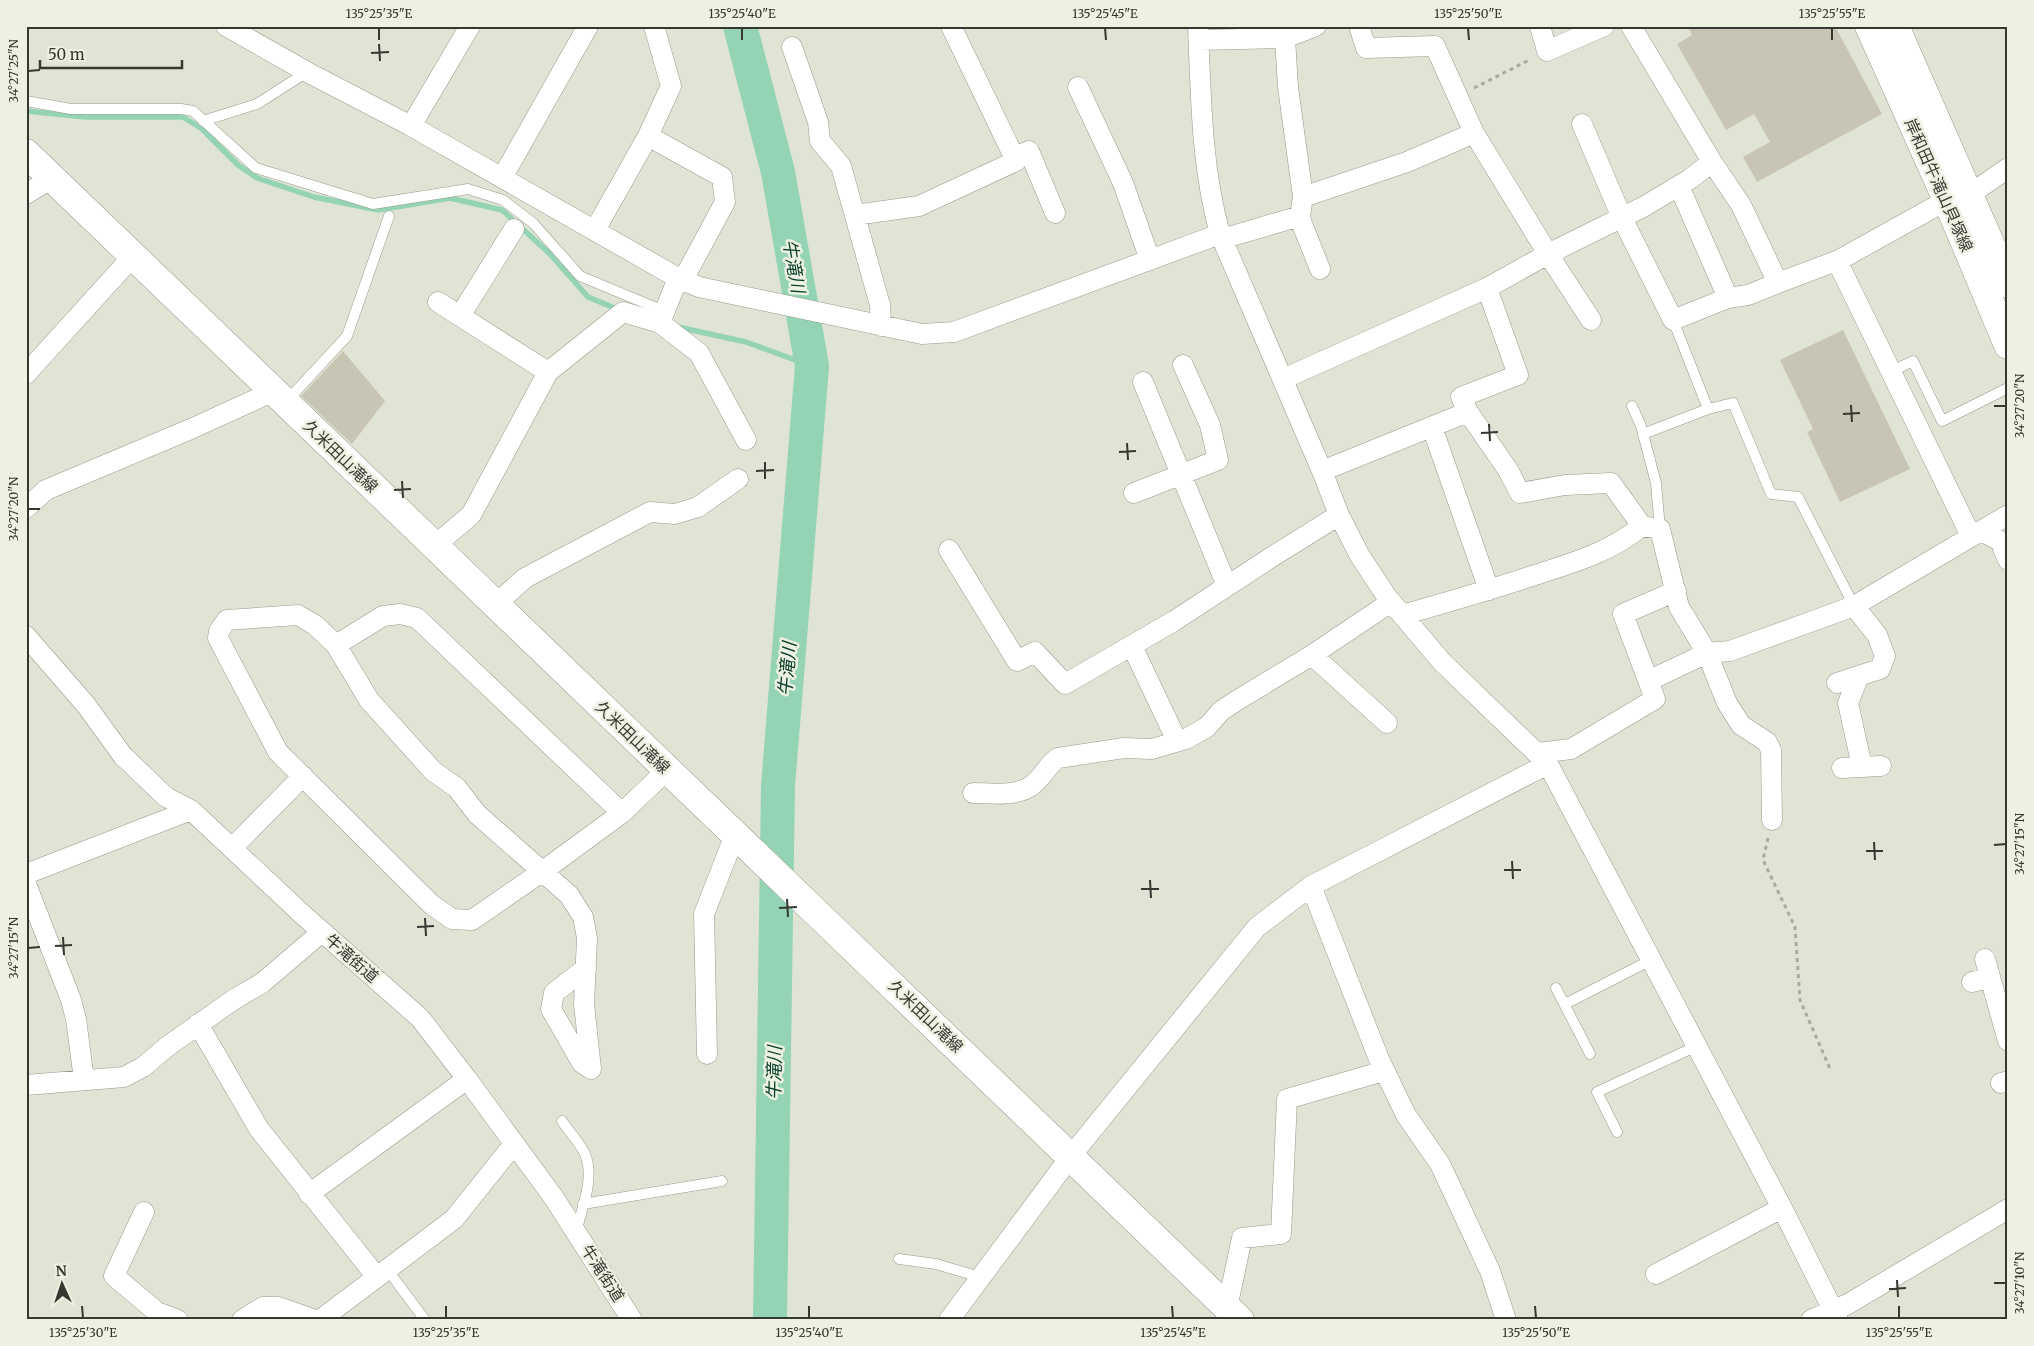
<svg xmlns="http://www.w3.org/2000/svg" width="2034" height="1346" font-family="Merriweather,'Noto Sans JP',serif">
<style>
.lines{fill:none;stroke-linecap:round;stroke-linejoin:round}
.stream{stroke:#94d4b4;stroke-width:5.5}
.river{stroke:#94d4b4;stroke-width:34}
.building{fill:#c8c5b5}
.lane-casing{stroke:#969a8b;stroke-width:11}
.street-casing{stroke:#969a8b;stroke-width:21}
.secondary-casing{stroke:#969a8b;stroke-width:29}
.primary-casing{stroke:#969a8b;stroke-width:29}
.path{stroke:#a7ab9e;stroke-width:3;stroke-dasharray:4 4;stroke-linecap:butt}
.lane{stroke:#fff;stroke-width:10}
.street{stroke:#fff;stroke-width:20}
.secondary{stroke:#fff;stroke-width:28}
.primary{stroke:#fff;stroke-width:28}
.ticks{fill:none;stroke:#353731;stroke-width:2}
.labels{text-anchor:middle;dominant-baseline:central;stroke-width:5;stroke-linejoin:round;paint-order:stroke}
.street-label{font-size:16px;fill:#353731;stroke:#edf1e1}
.water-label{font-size:18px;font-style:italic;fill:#0a402b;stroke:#edf1e1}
.neatline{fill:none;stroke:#353731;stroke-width:2}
.ticks-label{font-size:12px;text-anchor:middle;fill:#353731}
</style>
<rect width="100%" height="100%" fill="#e0e4d4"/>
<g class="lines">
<!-- stream -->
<path class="stream" d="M 26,111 L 85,117 L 183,117 L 201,128 L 238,165 L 257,178 L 314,197 L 378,210 L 450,198 L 502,210 L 550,254 L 588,297 L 612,307
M 678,327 L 746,342 L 812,366"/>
<!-- river -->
<path class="river" d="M 740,26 L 778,172 L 812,366 L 778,786 L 770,1320"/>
</g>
<!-- building -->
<path class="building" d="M 1688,26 L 1835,26 L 1882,114 L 1757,182 L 1743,157 L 1770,142 L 1754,114 L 1726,130 L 1677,44 L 1692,35 Z
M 1843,330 L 1910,469 L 1840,502 L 1807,432 L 1813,429 L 1780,360 Z
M 343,351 L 385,401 L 352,444 L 301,396 Z"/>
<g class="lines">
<defs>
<path id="lane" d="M 26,101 L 71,109 L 181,109 L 193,111 L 256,168 L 373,204 L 468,189 L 503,200 L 533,223 L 580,276 L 664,311
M 203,121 L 257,104 L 307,72
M 1673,320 L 1708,409
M 1892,371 L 1913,361 L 1942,421 L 2008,388
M 286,402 L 347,336 L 389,216
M 1632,406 L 1641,426 L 1656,483 L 1660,529
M 1643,434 L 1708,409 L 1733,403 L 1771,494 L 1798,497 L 1854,606
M 1556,988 L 1590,1054
M 1565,1004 L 1651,960
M 562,1121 C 569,1132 580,1143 585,1154 C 595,1178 582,1208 576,1232
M 1617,1132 L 1597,1092 L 1697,1046
M 583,1204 L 722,1181
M 899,1259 L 936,1264 L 980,1277
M 387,1269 L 425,1320"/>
<path id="street" d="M 226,26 L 307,72 L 411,126 L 678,278 L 699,287 L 922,334 L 954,332 L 1220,234
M 1198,26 C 1201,96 1201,166 1220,234 L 1322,471 L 1339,515 L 1360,556 L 1387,597 L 1442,662 L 1548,764 L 1782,1208 L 1838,1320
M 1359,26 L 1366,48 L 1435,46 L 1474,133 L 1548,254 L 1591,320
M 1540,26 L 1547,51 L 1604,26
M 1631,26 L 1712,162 L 1741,205 L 1778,283 L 1839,260 L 1947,200
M 1285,38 L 1288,87 L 1303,197
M 1199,40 L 1285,38 L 1316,26
M 792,47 L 818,122 L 820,141 L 841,166 L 880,305 L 881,326
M 1078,87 L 1123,183 L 1150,260
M 1582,124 L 1622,218 L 1673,320 L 1728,298 L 1748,295 L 1778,283
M 411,126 L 470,26
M 648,136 L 722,177 L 725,202 L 683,280
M 1014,157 L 1029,151 L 1055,213
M 502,178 L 588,26
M 1679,186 L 1728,298
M 26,194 L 52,178
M 1969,195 L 2008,168
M 855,215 L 919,206 L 1016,161 L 951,26
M 595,230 L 648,136 L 671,86 L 654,26
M 1222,239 L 1300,216
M 1839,260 L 1841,269 L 1971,536
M 1320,269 L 1302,224 L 1300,216 L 1303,197 L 1407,162 L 1474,133
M 438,302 L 548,372
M 460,316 L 514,229
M 660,323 L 678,278
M 26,374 L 133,256
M 1283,379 L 1487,288 L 1548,254 L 1645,206 L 1690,179 L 1712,162
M 1143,382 L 1227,586
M 1468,412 L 1461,397 L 1518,375 L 1487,288
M 1432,427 L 1489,590
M 1322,471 L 1468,412 L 1508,470 L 1520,493 L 1565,485 L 1611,483 L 1642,526 L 1660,529 L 1679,607 L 1707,653 L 1727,703 L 1741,725 L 1767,742 L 1771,750 L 1772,820
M 1134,493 L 1218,460 L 1210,425 L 1183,365
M 26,508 L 46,490 L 193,428 L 274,391
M 1981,531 L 2000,541 L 2008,560
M 434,546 L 471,515 L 548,372 L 623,312 L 660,323 L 699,353 L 746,440
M 949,550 L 1017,661 L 1035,652 L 1065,684 L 1174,621 L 1270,558 L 1339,515
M 495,605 L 525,578 L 650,512 L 675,514 L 698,507 L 738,479
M 1402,615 C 1448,602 1493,589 1538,574 C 1576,562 1612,551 1642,526
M 26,636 L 86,705 L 123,756 L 166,797 L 191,810 L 302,914 L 420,1018 L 467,1079 L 554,1198 L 632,1320
M 336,645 L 383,616 L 400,614 L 417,618 L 622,813
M 1132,646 L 1177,741
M 1312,655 L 1387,723
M 1859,676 L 1848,703 L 1862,767
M 1648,681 L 1707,653 L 1730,651 L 1854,606 L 2008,515
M 1837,683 L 1880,669 L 1885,656 L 1877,635 L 1854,606
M 1538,753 L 1571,749 L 1655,699 L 1623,614 L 1676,591
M 1842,768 L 1881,766
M 973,793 C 991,793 1015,797 1031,786 C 1042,779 1047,765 1058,758 L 1124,748 L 1152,749 L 1186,739 L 1207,727 L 1221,711 L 1236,701 L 1312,655 L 1391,602
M 232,848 L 303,776
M 26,874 L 191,810
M 26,884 L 71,1000 L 76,1019 L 84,1080
M 1311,886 L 1379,1059 L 1406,1115 L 1440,1164 L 1490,1271 L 1506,1320
M 1985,959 L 2008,1041
M 586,968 L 554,993 L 551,1009 L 582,1063 L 591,1069
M 1972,982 L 1990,978
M 198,1024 L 259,1129 L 376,1276
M 707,1054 L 704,914 L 735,835
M 591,1069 L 584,1004 L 587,938 L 583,917 L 569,895 L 477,814 L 457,788 L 433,771 L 369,700 L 336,645 L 315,625 L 298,615 L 227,620 L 219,631 L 218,638 L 278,752 L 432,905 L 452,919 L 472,920 L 543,871 L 622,813 L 667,770
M 2001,1083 L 2008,1081
M 26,1085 L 124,1077 L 143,1067 L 168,1046 L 233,1000 L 262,983 L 322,932
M 309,1194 L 467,1079
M 144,1212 L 114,1276 L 157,1312 L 178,1320
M 1656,1274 L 1782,1208
M 1227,1308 L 1242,1238 L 1281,1234 L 1287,1099 L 1384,1071
M 242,1320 L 263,1307 L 278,1307 L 315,1320
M 320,1320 L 454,1219 L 514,1144
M 949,1320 L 1071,1156 L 1257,927 L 1311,886 L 1548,764
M 1811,1320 L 1848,1304 L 2008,1209"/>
<path id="secondary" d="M 26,153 L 1240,1320"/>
<path id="primary" d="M 1869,26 L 1947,200 L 2008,345
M 1895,26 L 2008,284"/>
</defs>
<!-- lane casing -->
<use href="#lane" class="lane-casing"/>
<!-- street casing -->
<use href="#street" class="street-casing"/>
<!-- secondary casing -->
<use href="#secondary" class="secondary-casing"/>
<!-- primary casing -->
<use href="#primary" class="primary-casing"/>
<!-- path -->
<path class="path" d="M 1474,88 L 1531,59
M 1768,838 L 1763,860 L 1795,927 L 1800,1000 L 1831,1071"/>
<!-- lane -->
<use href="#lane" class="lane"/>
<!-- street -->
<use href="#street" class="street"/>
<!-- secondary -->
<use href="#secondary" class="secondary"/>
<!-- primary -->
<use href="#primary" class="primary"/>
</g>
<!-- ticks -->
<path class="ticks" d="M 379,28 L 379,40M 742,28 L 742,40M 1105,28 L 1106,40M 1468,28 L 1469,40M 1832,28 L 1832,40M 379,44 L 380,61M 371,53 L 389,52M 28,71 L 40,70M 1851,405 L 1852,422M 1994,406 L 2006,406M 1843,414 L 1860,413M 1489,424 L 1490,441M 1481,433 L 1498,432M 1127,443 L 1128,460M 1119,452 L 1136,451M 765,462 L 765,479M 756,471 L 774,470M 402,481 L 403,498M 394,490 L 411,489M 28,509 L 40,509M 1874,842 L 1875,860M 1994,845 L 2006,844M 1866,851 L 1883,851M 1512,861 L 1513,879M 1504,870 L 1521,870M 1150,880 L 1151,898M 1141,889 L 1159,889M 787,899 L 788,917M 779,908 L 797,907M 425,918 L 426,936M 417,927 L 434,926M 63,937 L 64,955M 55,946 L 72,945M 28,948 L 40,947M 1897,1280 L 1898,1297M 1994,1283 L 2006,1283M 1889,1289 L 1906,1288M 82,1306 L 83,1318M 446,1306 L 446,1318M 809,1306 L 809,1318M 1172,1306 L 1173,1318M 1535,1306 L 1536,1318M 1899,1306 L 1899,1318"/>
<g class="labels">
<!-- street labels -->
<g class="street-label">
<text transform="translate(1939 185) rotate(66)">岸和田牛滝山貝塚線</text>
<text transform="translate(341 456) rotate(44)">久米田山滝線</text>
<text transform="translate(633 737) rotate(44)">久米田山滝線</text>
<text transform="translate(352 958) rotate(41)">牛滝街道</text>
<text transform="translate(926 1016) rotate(44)">久米田山滝線</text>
<text transform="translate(603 1273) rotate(57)">牛滝街道</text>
</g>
<!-- water labels -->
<g class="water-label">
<text transform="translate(794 266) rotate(80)">牛滝川</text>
<text transform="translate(787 669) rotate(-85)">牛滝川</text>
<text transform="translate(774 1073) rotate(-89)">牛滝川</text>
</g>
</g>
<!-- border -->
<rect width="2034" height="1346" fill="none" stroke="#edf1e1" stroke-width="55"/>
<!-- north arrow -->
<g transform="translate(62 1284) rotate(357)" stroke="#edf1e1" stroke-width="4" paint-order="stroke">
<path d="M0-4L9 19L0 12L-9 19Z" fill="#353731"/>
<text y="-8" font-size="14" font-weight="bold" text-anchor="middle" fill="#353731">N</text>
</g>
<!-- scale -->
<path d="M40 60v8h142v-8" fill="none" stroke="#353731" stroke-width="2.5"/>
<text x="48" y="60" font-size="15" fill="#353731" stroke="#edf1e1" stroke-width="4" paint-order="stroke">50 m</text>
<rect x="28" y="28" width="1978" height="1290" class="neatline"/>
<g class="ticks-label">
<text x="379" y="18">135°25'35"E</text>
<text x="742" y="18">135°25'40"E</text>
<text x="1105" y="18">135°25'45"E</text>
<text x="1468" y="18">135°25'50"E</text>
<text x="1832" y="18">135°25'55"E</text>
<text transform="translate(14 71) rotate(-90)" y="4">34°27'25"N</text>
<text transform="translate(2020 406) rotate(-90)" y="4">34°27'20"N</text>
<text transform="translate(14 509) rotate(-90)" y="4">34°27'20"N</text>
<text transform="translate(2020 844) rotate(-90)" y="4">34°27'15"N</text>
<text transform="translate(14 948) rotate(-90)" y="4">34°27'15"N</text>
<text transform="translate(2020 1283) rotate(-90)" y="4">34°27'10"N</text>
<text x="83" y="1337">135°25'30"E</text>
<text x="446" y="1337">135°25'35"E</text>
<text x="809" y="1337">135°25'40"E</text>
<text x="1173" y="1337">135°25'45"E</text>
<text x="1536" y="1337">135°25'50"E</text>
<text x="1899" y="1337">135°25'55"E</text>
</g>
</svg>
